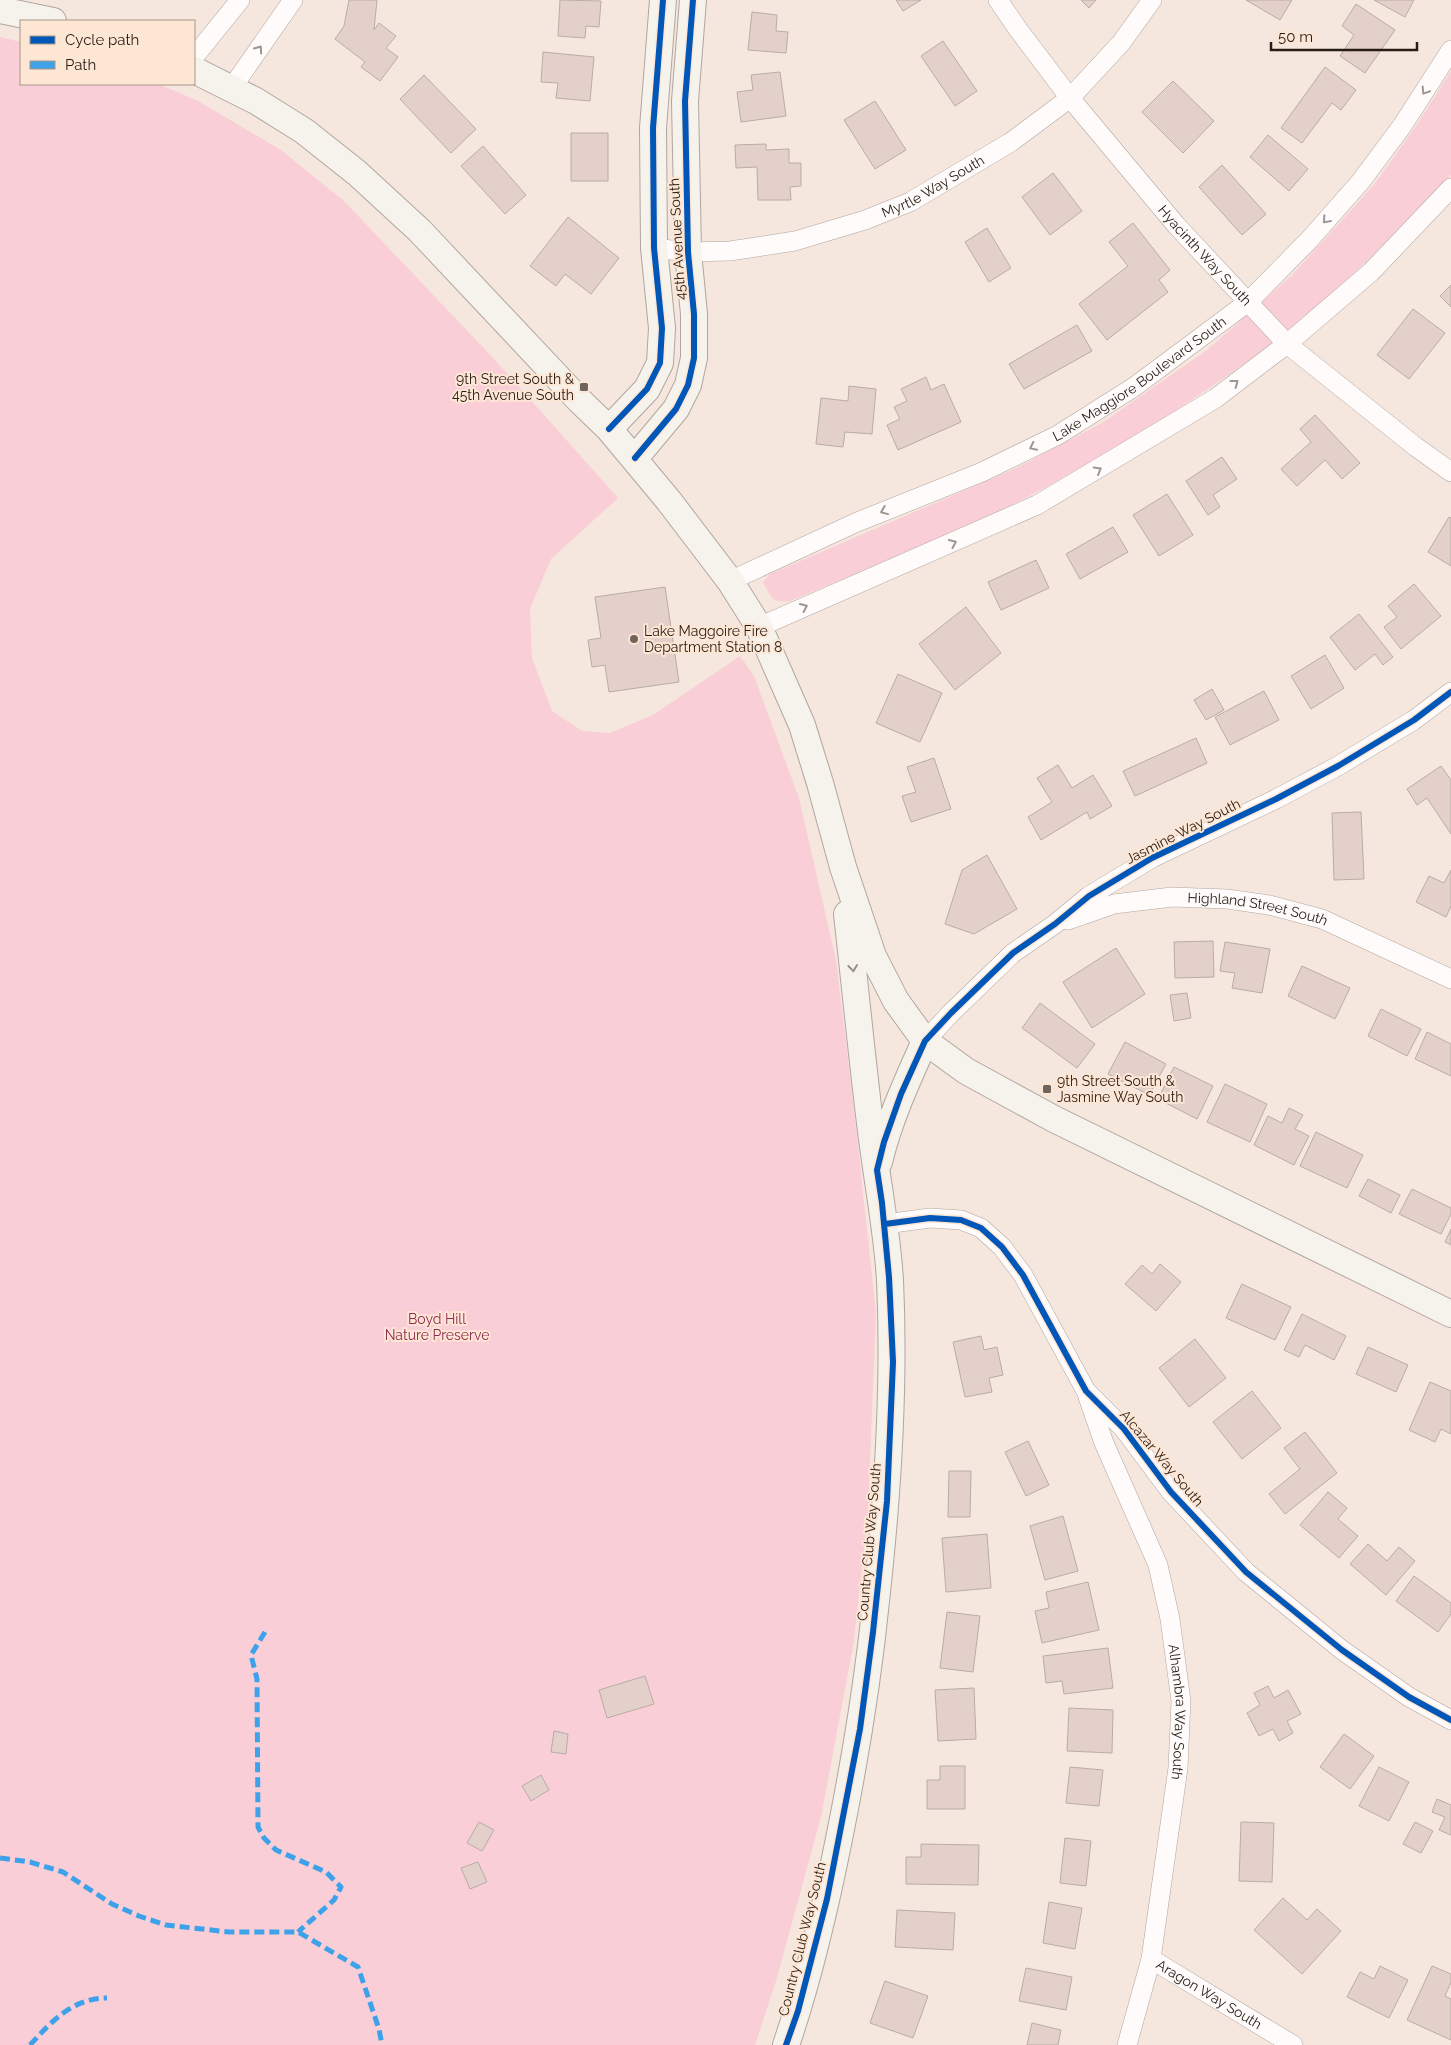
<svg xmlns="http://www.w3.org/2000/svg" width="1451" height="2045" font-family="Raleway,sans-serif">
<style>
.green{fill:#faced6}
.building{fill:#e4d0ca;stroke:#b8aca7}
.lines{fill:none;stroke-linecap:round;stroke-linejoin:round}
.street-casing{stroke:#b1a69f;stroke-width:20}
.secondary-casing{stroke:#b1a69f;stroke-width:28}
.street{stroke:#fefbfa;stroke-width:19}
.secondary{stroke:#f6f2ec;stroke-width:26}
.quiet{stroke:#3ea2ea;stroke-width:5;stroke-dasharray:10 5;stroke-linecap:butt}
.cycleway-casing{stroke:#fee6d5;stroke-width:9}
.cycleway{stroke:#0057b8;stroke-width:6}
.oneway{stroke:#9d9793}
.oneway2{stroke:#99928b}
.poi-dot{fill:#6f645b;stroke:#fee6d5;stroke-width:2}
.labels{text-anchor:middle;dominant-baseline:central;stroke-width:4;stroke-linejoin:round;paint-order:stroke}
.street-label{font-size:14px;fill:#271d15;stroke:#fee6d5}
.poi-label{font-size:14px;fill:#271d15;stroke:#fee6d5;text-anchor:start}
.park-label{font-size:14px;fill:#8e2854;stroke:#fee6d5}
</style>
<rect width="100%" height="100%" fill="#f5e7de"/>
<!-- green -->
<path class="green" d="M 0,37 L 21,42 L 21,84 L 159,84 L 198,101 L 281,150 L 344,201 L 495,360 L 618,498 L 551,559 L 530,609 L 532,658 L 552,711 L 582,731 L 610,733 L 653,715 L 740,656 L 754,676 L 799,798 L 836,960 L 856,1127 L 876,1313 L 868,1513 L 854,1641 L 821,1817 L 776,1981 L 755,2045 L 0,2045 Z
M 1451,71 L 1451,175 C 1389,243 1320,309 1245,363 C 1155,428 1059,483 960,531 C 939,541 918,548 897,557 C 861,571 826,586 790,601 C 771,603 771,597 763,582 L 770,574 L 1014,469 L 1102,423 L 1207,350 L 1291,276 L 1354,207 L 1376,182 L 1418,123 Z"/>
<!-- building -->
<path class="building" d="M 349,0 L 377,0 L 374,30 L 379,23 L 396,36 L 386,48 L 398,57 L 380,81 L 361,67 L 365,62 L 335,39 L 344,26 Z
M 560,0 L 601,1 L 599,27 L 586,26 L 585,38 L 558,36 Z
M 896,0 L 921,0 L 903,11 Z
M 1081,0 L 1096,0 L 1089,8 Z
M 1246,0 L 1292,0 L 1280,20 Z
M 1374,0 L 1414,0 L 1405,17 Z
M 1356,4 L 1395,30 L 1365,73 L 1340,56 L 1354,35 L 1342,26 Z
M 752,12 L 777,15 L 776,31 L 788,32 L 786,53 L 748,50 Z
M 943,41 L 977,91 L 955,106 L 921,56 Z
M 543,52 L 594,57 L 590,101 L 556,98 L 558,83 L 541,82 Z
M 1325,67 L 1356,90 L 1341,110 L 1332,103 L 1302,143 L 1281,128 Z
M 780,72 L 786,116 L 741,122 L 737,92 L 753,90 L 751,75 Z
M 424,75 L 476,129 L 451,153 L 400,99 Z
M 1173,81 L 1214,121 L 1183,153 L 1142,112 Z
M 875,101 L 906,150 L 875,169 L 844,120 Z
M 571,133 L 608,133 L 608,181 L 571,181 Z
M 1268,135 L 1308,169 L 1289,191 L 1250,157 Z
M 766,144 L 766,150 L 789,149 L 789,163 L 801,163 L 801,186 L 790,187 L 791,200 L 758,200 L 757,167 L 736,168 L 735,145 Z
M 483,146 L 526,195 L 505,214 L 461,166 Z
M 1222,165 L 1266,214 L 1242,235 L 1199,187 Z
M 1053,173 L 1082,211 L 1050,235 L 1022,197 Z
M 568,217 L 619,258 L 591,294 L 565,274 L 556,286 L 530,266 Z
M 1133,223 L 1170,270 L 1159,280 L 1168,292 L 1107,340 L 1079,304 L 1128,266 L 1109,242 Z
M 987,228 L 1011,268 L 989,282 L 965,242 Z
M 1451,285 L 1451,307 L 1440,296 Z
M 1413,309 L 1445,333 L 1409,379 L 1377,355 Z
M 1077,325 L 1092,351 L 1024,389 L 1009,364 Z
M 926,377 L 931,390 L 944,384 L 961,422 L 898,450 L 887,425 L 900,419 L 894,407 L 907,401 L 901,389 Z
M 849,386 L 876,389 L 872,434 L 845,432 L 843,447 L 816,444 L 821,398 L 848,401 Z
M 1315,415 L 1360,463 L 1342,479 L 1325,460 L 1297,486 L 1281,469 L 1311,442 L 1300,429 Z
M 1222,457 L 1237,479 L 1213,495 L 1220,507 L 1208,515 L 1186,481 Z
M 1167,494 L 1193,535 L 1159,556 L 1133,515 Z
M 1449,517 L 1451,518 L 1451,566 L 1428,552 Z
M 1113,527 L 1128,552 L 1080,579 L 1066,554 Z
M 1036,560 L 1049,588 L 1001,610 L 988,582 Z
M 1414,584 L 1441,616 L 1401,649 L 1384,627 L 1397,617 L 1388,606 Z
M 665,587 L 679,682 L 609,692 L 605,665 L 592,667 L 588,640 L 601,638 L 595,597 Z
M 966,607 L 1001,653 L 955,690 L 919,644 Z
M 1359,614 L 1393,657 L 1383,665 L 1375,654 L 1355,670 L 1330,637 Z
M 1325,655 L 1344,688 L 1311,709 L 1291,676 Z
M 898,674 L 942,693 L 920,742 L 876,723 Z
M 1212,689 L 1224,710 L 1206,720 L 1194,700 Z
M 1264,691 L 1279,720 L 1230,745 L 1215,717 Z
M 1196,738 L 1207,763 L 1135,796 L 1123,771 Z
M 934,758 L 951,809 L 911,822 L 902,796 L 916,792 L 907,767 Z
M 1058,765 L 1072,788 L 1093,775 L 1112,806 L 1090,819 L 1087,812 L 1041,840 L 1028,817 L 1052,802 L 1037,778 Z
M 1441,766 L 1451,780 L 1451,834 L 1427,798 L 1417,805 L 1407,789 Z
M 1361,812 L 1364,879 L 1334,880 L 1332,813 Z
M 987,855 L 1017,909 L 974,934 L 945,924 L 962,870 Z
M 1451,870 L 1451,906 L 1446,917 L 1416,902 L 1429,876 L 1444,883 Z
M 1213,941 L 1214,977 L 1175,978 L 1174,942 Z
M 1225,942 L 1270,949 L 1262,993 L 1232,988 L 1235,973 L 1220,971 Z
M 1116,948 L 1145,994 L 1092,1028 L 1063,982 Z
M 1302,966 L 1350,988 L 1335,1019 L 1288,996 Z
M 1187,993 L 1191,1018 L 1174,1021 L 1170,995 Z
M 1040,1003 L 1095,1044 L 1077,1068 L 1022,1028 Z
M 1381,1009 L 1421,1029 L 1407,1056 L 1368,1036 Z
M 1427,1032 L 1451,1044 L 1451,1076 L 1415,1059 Z
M 1125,1042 L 1166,1064 L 1149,1095 L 1108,1074 Z
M 1174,1067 L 1213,1086 L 1197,1119 L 1158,1099 Z
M 1225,1084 L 1267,1104 L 1250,1142 L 1207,1122 Z
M 1289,1108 L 1303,1115 L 1295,1129 L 1309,1136 L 1294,1165 L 1254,1145 L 1268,1116 L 1282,1123 Z
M 1316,1132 L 1363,1155 L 1347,1188 L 1300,1166 Z
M 1368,1179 L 1400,1195 L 1391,1213 L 1359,1196 Z
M 1412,1189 L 1451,1208 L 1451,1214 L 1441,1234 L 1399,1214 Z
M 1451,1229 L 1451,1245 L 1445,1242 Z
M 1160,1264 L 1181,1282 L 1156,1311 L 1125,1284 L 1142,1265 L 1152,1274 Z
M 1242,1284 L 1291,1307 L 1275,1340 L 1226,1318 Z
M 1302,1314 L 1346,1336 L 1334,1360 L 1305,1345 L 1299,1357 L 1284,1350 Z
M 981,1336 L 984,1350 L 997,1347 L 1003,1375 L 989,1378 L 992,1392 L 965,1397 L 953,1342 Z
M 1195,1339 L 1226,1378 L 1189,1407 L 1159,1368 Z
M 1368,1347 L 1408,1365 L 1396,1392 L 1356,1374 Z
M 1430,1382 L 1451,1391 L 1451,1434 L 1441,1429 L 1435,1442 L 1409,1430 Z
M 1252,1391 L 1281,1428 L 1242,1459 L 1213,1422 Z
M 1305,1432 L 1337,1473 L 1285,1514 L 1269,1494 L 1300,1469 L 1284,1448 Z
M 1028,1441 L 1049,1485 L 1026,1496 L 1005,1452 Z
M 949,1471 L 971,1471 L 970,1517 L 948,1517 Z
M 1328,1492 L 1347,1508 L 1338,1519 L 1358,1536 L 1339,1558 L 1300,1525 Z
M 1063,1516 L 1078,1571 L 1045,1580 L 1030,1526 Z
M 987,1534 L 991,1588 L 946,1592 L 942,1538 Z
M 1368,1544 L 1387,1561 L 1399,1547 L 1415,1561 L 1386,1595 L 1350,1564 Z
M 1414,1576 L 1451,1603 L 1451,1614 L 1438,1632 L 1396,1601 Z
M 1088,1582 L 1099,1630 L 1042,1643 L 1035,1611 L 1049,1608 L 1046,1592 Z
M 947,1612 L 980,1616 L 973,1672 L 940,1668 Z
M 1108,1648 L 1113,1688 L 1064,1694 L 1062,1681 L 1046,1683 L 1043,1656 Z
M 645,1676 L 654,1704 L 607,1718 L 599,1690 Z
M 1268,1686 L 1274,1698 L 1288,1690 L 1301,1714 L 1287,1721 L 1293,1733 L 1279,1741 L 1273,1729 L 1259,1736 L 1247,1713 L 1260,1705 L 1254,1693 Z
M 974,1688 L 976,1739 L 938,1741 L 935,1690 Z
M 1069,1708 L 1113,1710 L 1112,1753 L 1067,1751 Z
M 554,1731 L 568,1734 L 566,1754 L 551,1752 Z
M 1344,1734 L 1374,1756 L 1350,1789 L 1320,1767 Z
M 940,1766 L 965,1766 L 965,1809 L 927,1809 L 927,1780 L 940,1780 Z
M 1070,1767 L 1103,1770 L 1099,1806 L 1066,1803 Z
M 1379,1767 L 1409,1782 L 1389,1821 L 1359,1806 Z
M 541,1775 L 549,1790 L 531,1801 L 522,1786 Z
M 1437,1799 L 1451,1805 L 1451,1835 L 1439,1830 L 1445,1817 L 1432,1812 Z
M 479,1822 L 494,1830 L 482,1851 L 467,1843 Z
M 1241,1822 L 1274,1823 L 1272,1882 L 1239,1881 Z
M 1415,1822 L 1433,1831 L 1421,1853 L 1403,1844 Z
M 1065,1838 L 1091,1841 L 1086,1886 L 1060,1883 Z
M 921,1844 L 979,1845 L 978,1885 L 906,1884 L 906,1857 L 921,1857 Z
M 478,1862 L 487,1882 L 470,1889 L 461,1868 Z
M 1283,1898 L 1307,1920 L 1317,1909 L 1341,1931 L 1302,1974 L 1254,1930 Z
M 1049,1902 L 1082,1908 L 1075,1949 L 1043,1943 Z
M 897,1910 L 955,1913 L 953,1950 L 895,1947 Z
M 1380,1966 L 1408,1980 L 1389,2018 L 1347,1997 L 1360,1972 L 1374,1979 Z
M 1432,1966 L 1451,1974 L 1451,1982 L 1445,1996 L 1451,1999 L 1451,2040 L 1407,2020 Z
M 1026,1968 L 1072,1977 L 1066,2010 L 1019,2001 Z
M 885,1981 L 928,1996 L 913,2038 L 870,2023 Z
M 1032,2023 L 1061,2030 L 1058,2045 L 1027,2045 Z"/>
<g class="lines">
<defs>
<g id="street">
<path id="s1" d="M 998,0 L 1017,28 L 1070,98 L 1176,225 L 1287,344 L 1416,447 L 1451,472"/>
<path d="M 194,57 L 240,0"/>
<path d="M 231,89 L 293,0"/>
<path id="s2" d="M 654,248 L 688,252 L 730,251 L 795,241 L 865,220 L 910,202 L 1011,142 L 1070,98 L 1121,43 L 1152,0"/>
<path id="s3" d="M 730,581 L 855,523 L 982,472 L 1058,435 L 1134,387 L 1248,302 L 1310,239 L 1361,181 L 1402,126 L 1451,50"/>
<path d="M 759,627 L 1037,505 L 1216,398 L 1287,344 L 1371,272 L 1451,188"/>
<path id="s4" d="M 1068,920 L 1114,904 L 1172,897 L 1227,899 L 1269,905 L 1322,919 L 1451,979"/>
<path d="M 925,1041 L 951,1013 L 1013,953 L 1055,924 L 1089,896 L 1152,858 L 1276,799 L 1338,766 L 1414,720 L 1451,692"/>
<path d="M 885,1224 L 930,1218 L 961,1220 L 981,1228 L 1002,1247 L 1023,1275 L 1086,1391 L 1124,1429 L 1171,1492 L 1246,1572 L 1342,1650 L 1409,1697 L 1451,1720"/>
<path id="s5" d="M 1088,1397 L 1104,1443 L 1158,1565 L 1170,1619 L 1181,1701 L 1178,1768 L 1151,1959 L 1127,2045"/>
<path id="s6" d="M 1151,1959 L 1293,2045"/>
</g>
<path id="secondary" d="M 0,10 L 53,21
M 194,70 L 256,101 L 304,131 L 357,173 L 420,231 L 580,401 L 609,429 L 669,501 L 730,581 L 759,627 L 802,725 L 820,783 L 843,867 L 873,956 L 896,1001 L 925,1041 L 966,1071 L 1054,1119 L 1451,1314
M 609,429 L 647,389 L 660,363 L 662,328 L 654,248 L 653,128 L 663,0
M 635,458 L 676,409 L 688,385 L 694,358 L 694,314 L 688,252 L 685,101 L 693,0
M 879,1162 C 889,1120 907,1081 925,1041
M 786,2045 C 809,1978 825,1909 839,1839 C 855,1760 868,1681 876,1601 C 888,1494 895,1387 890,1280 C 887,1230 877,1181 871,1131 C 862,1059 855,986 847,914"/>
</defs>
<!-- street casing -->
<use href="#street" class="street-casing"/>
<!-- secondary casing -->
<use href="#secondary" class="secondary-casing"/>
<!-- street -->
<use href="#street" class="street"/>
<!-- secondary -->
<use href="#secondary" class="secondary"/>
<!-- quiet -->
<path class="quiet" d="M 265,1632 L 251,1655 L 257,1679 L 258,1827 L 264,1838 L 276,1850 L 326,1872 L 341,1887 L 334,1900 L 298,1932
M 0,1858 L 30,1862 L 63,1872 L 112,1904 L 139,1916 L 166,1925 L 229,1932 L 298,1932 L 358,1967 L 379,2029 L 382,2045
M 30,2045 C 52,2021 73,1998 107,1998"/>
<defs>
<path id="cycleway" d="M 609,429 L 647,389 L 660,363 L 662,328 L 654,248 L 653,128 L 663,0
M 635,458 L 676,409 L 688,385 L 694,358 L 694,314 L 688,252 L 685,101 L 693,0
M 885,1224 L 930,1218 L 961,1220 L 981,1228 L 1002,1247 L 1023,1275 L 1086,1391 L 1124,1429 L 1171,1492 L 1246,1572 L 1342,1650 L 1409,1697 L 1451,1720
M 786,2045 L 798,2011 L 827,1899 L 860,1729 L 873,1632 L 887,1501 L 893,1362 L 889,1277 L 882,1203 L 877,1170 L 884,1142 L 901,1094 L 925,1041 L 951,1013 L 1013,953 L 1055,924 L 1089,896 L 1152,858 L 1276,799 L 1338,766 L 1414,720 L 1451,692"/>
</defs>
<!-- cycleway casing -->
<use href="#cycleway" class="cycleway-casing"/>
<!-- cycleway -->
<use href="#cycleway" class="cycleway"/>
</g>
<!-- one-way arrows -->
<defs><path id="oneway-chevron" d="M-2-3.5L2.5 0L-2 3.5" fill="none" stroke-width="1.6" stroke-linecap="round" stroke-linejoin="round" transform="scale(1.25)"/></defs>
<g class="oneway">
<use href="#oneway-chevron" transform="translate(259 49) rotate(-55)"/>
<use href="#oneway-chevron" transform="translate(1425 91) rotate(123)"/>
<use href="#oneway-chevron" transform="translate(1326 220) rotate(131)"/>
<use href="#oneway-chevron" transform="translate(1235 383) rotate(-37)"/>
<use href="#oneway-chevron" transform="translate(1033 447) rotate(154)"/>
<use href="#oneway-chevron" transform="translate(1098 470) rotate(-30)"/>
<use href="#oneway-chevron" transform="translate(884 511) rotate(158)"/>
<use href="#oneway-chevron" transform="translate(953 543) rotate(-24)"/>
<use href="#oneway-chevron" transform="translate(804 607) rotate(-25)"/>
</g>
<use class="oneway2" href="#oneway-chevron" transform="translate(853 968) rotate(84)"/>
<!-- markers -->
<g class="poi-dot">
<rect x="579" y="382" width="10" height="10" rx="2.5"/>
<circle cx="634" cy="639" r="5"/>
<rect x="1042" y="1084" width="10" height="10" rx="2.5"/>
</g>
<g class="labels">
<!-- street labels -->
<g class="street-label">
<text stroke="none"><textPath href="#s2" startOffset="291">Myrtle Way South</textPath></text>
<text transform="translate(677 239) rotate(-93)">45th Avenue South</text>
<text stroke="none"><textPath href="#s1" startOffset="329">Hyacinth Way South</textPath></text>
<text stroke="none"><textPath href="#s3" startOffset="458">Lake Maggiore Boulevard South</textPath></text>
<text transform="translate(1183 831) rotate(-27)">Jasmine Way South</text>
<text stroke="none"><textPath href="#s4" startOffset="194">Highland Street South</textPath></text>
<text transform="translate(1162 1458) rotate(50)">Alcazar Way South</text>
<text transform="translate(869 1542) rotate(-85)">Country Club Way South</text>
<text stroke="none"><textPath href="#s5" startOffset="331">Alhambra Way South</textPath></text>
<text transform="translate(802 1939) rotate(-76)">Country Club Way South</text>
<text stroke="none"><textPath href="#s6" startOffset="68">Aragon Way South</textPath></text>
</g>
<!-- poi labels -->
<g class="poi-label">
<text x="574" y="379" text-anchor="end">9th Street South &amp;<tspan x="574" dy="16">45th Avenue South</tspan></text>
<text x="644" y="631">Lake Maggoire Fire<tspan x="644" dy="16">Department Station 8</tspan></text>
<text x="1057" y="1081">9th Street South &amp;<tspan x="1057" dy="16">Jasmine Way South</tspan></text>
</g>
<!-- park labels -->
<g class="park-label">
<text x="437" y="1319">Boyd Hill<tspan x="437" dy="16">Nature Preserve</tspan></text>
</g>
</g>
<!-- legend -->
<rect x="20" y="20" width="175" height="65" fill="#fee6d5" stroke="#a89688"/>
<rect x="30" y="36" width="25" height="8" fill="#0057b8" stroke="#a89688"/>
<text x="65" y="45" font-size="15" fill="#271d15">Cycle path</text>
<rect x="30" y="61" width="25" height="8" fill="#3ea2ea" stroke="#a89688"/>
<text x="65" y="70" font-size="15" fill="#271d15">Path</text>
<!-- scale -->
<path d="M1271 42v8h146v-8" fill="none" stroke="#271d15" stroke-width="2.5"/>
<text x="1278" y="42" font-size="15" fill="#271d15" stroke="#fee6d5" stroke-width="4" paint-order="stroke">50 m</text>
</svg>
